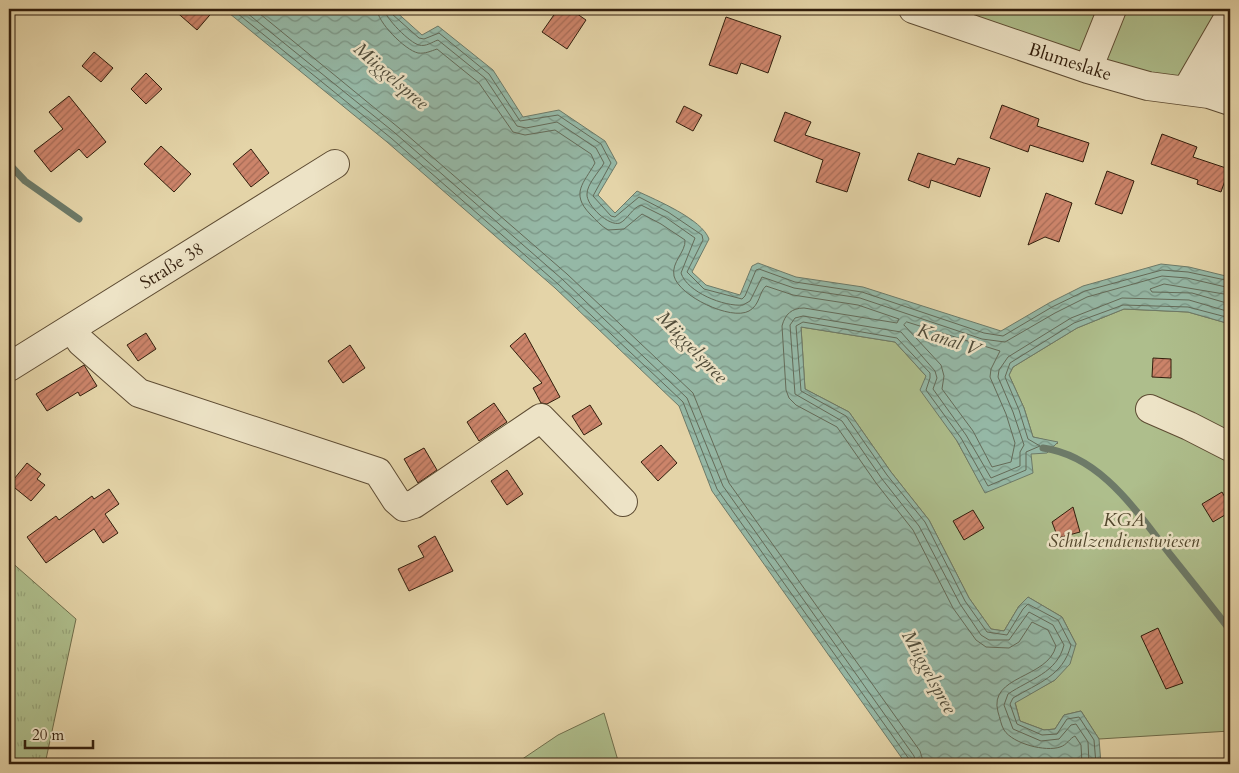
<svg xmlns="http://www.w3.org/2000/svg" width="1239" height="773" font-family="Cardo,serif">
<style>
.grass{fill:url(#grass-tufts);stroke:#706e4c}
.green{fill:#aebe8c;stroke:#706e4c}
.water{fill:url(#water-waves);stroke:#6d7a68}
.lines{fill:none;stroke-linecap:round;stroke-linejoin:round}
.shore{stroke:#646b59;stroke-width:1}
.stream{stroke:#6d7a68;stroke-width:7}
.building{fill:url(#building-hatch);stroke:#321e0c}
.minor-casing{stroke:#5e4c33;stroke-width:30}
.minor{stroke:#ede3c6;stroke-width:28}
.labels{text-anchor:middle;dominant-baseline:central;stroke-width:5;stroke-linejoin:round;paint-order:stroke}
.street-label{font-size:18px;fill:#321e0c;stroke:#ede3c6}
.park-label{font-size:18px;font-style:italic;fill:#51462c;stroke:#ede3c6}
.water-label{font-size:19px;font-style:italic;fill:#504c3a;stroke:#ede3c6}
</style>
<defs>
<pattern id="grass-tufts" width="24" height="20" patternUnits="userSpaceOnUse" patternTransform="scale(1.25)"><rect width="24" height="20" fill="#aebe8c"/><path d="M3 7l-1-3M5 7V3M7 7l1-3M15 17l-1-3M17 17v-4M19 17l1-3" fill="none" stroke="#96a378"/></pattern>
<pattern id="water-waves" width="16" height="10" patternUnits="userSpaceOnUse" patternTransform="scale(1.25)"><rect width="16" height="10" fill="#95b8a6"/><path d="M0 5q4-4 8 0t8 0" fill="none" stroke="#7a9586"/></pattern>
<pattern id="building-hatch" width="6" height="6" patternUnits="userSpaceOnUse" patternTransform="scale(1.25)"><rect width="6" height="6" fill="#cc846a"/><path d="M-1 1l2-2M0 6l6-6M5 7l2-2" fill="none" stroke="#a66b56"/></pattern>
</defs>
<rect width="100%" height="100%" fill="#e4d4a8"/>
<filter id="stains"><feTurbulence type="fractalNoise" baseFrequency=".004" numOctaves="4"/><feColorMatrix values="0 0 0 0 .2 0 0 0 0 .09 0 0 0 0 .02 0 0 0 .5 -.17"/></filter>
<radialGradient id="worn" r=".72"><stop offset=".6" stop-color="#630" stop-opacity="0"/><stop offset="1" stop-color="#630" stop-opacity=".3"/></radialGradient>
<!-- grass -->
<path class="grass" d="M 9,560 L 76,619 L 45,764 L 9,764 Z"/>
<!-- green -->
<path class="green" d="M 942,9 L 1230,9 L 1230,55 L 1212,77 L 1141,77 Z
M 1124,309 L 1188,312 L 1230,324 L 1230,731 L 1099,739 L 1081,711 L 1064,715 L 1055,729 L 1044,730 L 1020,721 L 1015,702 L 1055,680 L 1076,644 L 1062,617 L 1028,597 L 1019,606 L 1004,631 L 991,629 L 969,598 L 929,520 L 891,472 L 849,412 L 805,389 L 801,327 L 895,342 L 926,376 L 957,441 L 985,492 L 1030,454 L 1058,443 L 1033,437 L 1024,408 L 1009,375 L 1013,367 L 1077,328 Z
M 604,713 L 619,764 L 515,764 L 558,735 Z"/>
<!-- water -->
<path class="water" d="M 224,9 L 393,9 L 422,35 L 438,26 L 493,70 L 523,117 L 559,110 L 605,141 L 617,163 L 598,195 L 615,213 L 637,191 C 656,200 702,219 709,239 L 692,272 L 706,285 L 740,295 L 752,266 L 758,263 L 796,277 L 863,287 L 1001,331 L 1049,303 L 1083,286 L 1161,264 L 1189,267 L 1230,277 L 1230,324 L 1188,312 L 1124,309 L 1077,328 L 1013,367 L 1009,375 L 1024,408 L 1033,437 L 1058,442 L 1047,453 L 1031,454 L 1033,473 L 985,493 L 957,441 L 920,390 L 926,376 L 895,342 L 801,327 L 805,389 L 849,412 L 891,472 L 929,520 L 969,598 L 991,629 L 1004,631 L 1019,606 L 1028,597 L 1062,617 L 1076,644 L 1070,664 L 1055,680 L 1015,703 L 1020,721 L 1044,730 L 1055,729 L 1064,715 L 1081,711 L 1099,739 L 1101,764 L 906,764 L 712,491 L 679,406 L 555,288 L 387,142 Z"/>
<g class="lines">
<!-- shore -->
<path class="shore" d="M 232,9 L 391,138 L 558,284 L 683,402 L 717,489 L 909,759 L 910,764
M 242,9 L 395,133 L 562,279 L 687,398 L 723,486 L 914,756 L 916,764
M 254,9 L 399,128 L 567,274 L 693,393 L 729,483 L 920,751 L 924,764
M 377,9 C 377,22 405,50 418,53 C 425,54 431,51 437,49 L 479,83 L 513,132 L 525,135 L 555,130 L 591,154 L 595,163 C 584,183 570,193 590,214 C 596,220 601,226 608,230 L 624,229 L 642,214 L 661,224 L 685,240 C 686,252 671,262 674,276 C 679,296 731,321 749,311 C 760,305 759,292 766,286 L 793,295 L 858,305 L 899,319 L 897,323 L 804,308 C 792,308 785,314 782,326 L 786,390 L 789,398 L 796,405 L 837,427 L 876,483 L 913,530 L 953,608 L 976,640 L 986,647 L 1009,648 L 1019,642 L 1032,622 L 1048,630 L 1056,646 C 1048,679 988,675 998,712 C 1000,718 1001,725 1004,730 C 1013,744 1046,752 1060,747 C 1067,745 1070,738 1075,736 L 1081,745 L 1082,764
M 384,9 C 385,18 410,43 419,45 C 426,47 432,42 438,40 L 485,78 L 517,126 L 526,128 L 557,122 L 596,148 L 604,163 C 599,172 587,184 587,194 C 586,205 609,227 620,223 C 628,219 632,208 641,205 L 665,217 L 695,238 L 681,273 C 687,292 724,307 743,305 L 750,301 L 762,277 L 794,288 L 860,298 L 982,339 L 1005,342 L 1055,313 L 1087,297 L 1162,276 L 1187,278 L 1230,288
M 390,9 L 392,14 L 419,38 L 424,39 L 439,33 L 489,74 L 520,121 L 558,115 L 601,144 L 611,163 L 593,196 L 611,216 L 615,217 L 639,197 L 668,212 L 702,235 L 703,240 L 687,272 L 704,289 L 742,299 L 745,296 L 756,270 L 759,269 L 795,282 L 862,292 L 984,333 L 1003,336 L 1052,307 L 1085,291 L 1162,270 L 1188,272 L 1230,281
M 1230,295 L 1164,284 L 1150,289 L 1152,292 L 1192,293 L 1230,304
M 907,322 L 1000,351 L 991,369 L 990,377 L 1006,414 L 1015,443 L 1011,462 L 992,467 L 973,431 L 942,389 L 944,376 L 941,365 L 904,325 Z
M 1089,764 L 1088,742 L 1076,724 L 1071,725 L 1059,739 L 1041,741 L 1013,729 L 1004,705 L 1008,694 C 1030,679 1057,673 1064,645 L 1053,625 L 1029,612 L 1009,640 L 989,640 L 981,635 L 960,604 L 919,526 L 882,479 L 842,421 L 795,394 L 790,325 L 795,318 L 803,316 L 901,332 L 935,371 L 937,378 L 933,389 L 966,435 L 991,478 L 1020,466 L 1020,452 L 1024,445 L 1013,412 L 998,377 L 999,370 L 1008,357 L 1071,318 L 1122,298 L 1189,300 L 1230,312
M 1096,764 L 1094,740 L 1079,717 L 1067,719 L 1057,734 L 1042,735 L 1017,724 L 1010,704 L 1013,698 C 1038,683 1063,676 1071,645 L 1058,620 L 1028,604 L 1023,609 L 1007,635 L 987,632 L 965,601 L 925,522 L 887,475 L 846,416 L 801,391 L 796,326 L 803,322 L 897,338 L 930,373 L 930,378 L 926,390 L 961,438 L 988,486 L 1026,470 L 1026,452 L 1040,446 L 1028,439 L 1019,410 L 1005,377 L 1010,363 L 1074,323 L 1123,305 L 1188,307 L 1230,318"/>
<!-- stream -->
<path class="stream" d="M 9,164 L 25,181 L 79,219
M 1043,448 C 1101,456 1136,511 1169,553 C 1189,578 1210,604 1230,630"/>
</g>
<!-- building -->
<path class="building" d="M 173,9 L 215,9 L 197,30 Z
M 558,9 L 570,9 L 586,20 L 567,49 L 542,32 Z
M 726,17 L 781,36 L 768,73 L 741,63 L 737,74 L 709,65 Z
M 94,52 L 113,68 L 101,82 L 82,66 Z
M 146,73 L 162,89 L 146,104 L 131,89 Z
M 69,96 L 106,142 L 87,158 L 79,149 L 51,172 L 34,151 L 63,129 L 49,112 Z
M 1002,105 L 1039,119 L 1037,126 L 1089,143 L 1083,162 L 1030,145 L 1028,152 L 990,138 Z
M 684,106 L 702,115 L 693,131 L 676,122 Z
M 785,112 L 811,122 L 805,135 L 860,153 L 847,192 L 816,182 L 823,160 L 774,141 Z
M 1162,134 L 1197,147 L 1193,157 L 1229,169 L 1221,192 L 1197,184 L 1198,180 L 1151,164 Z
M 161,146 L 191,174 L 174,192 L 144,164 Z
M 251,149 L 269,173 L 251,187 L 233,164 Z
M 918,153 L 955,165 L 958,158 L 990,168 L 980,197 L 931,180 L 929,188 L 908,180 Z
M 1107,171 L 1134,181 L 1122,214 L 1095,204 Z
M 1046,193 L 1072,203 L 1059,242 L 1045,237 L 1028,245 Z
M 146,333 L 156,349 L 138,361 L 127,345 Z
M 525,333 L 560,397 L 547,404 L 541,403 L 533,388 L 542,383 L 510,346 Z
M 350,345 L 365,368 L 343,383 L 328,361 Z
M 1153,358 L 1171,359 L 1171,378 L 1152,377 Z
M 84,365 L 97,386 L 80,396 L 78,392 L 47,411 L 36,394 Z
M 494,403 L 507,422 L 479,441 L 467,422 Z
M 590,405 L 602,424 L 584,435 L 572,416 Z
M 661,445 L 677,463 L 658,481 L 641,462 Z
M 424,448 L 437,470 L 418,483 L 404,459 Z
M 27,463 L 41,474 L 37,479 L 45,485 L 31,501 L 10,484 Z
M 507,470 L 523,494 L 507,505 L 491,481 Z
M 109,489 L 119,504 L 105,514 L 118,533 L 103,543 L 94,529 L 46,563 L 27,537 L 56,516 L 59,520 L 92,496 L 94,499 Z
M 1222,492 L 1230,506 L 1230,512 L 1213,522 L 1202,504 Z
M 1073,507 L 1080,532 L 1058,538 L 1052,522 Z
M 973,510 L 984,528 L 964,540 L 953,521 Z
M 435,536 L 453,571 L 409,591 L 398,569 L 424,557 L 418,546 Z
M 1158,628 L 1183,683 L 1166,689 L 1141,636 Z"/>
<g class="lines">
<defs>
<path id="minor" d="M 913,9 L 1088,69 L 1148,86 L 1209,94 L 1230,101
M 1088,69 L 1112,9
M 1186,91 L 1230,15
M 1209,94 L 1230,65
M 72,328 L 81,342 L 139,393 L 378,472 L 396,500 L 404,507 L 414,504 L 541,418 L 623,502
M 9,367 L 335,164
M 1150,409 L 1189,426 L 1230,447"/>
</defs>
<!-- minor casing -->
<use href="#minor" class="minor-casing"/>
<!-- minor -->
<use href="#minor" class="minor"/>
</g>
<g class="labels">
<!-- street labels -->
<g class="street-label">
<text transform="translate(1070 62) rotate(18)">Blumeslake</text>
<text transform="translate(172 266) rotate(-32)">Straße 38</text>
</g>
<!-- park labels -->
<g class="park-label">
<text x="1124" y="520">KGA<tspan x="1124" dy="21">Schulzendienstwiesen</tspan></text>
</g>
<!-- water labels -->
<g class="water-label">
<text transform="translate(391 76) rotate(41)">Müggelspree</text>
<text transform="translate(949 340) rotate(19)">Kanal V</text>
<text transform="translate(692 347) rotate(46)">Müggelspree</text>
<text transform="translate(929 672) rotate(61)">Müggelspree</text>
</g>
</g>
<!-- margin -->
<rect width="1239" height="773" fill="none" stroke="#e4d4a8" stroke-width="30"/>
<rect x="10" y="10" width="1219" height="753" fill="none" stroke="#321e0c" stroke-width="2.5"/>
<rect x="15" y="15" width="1209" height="743" fill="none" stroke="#321e0c"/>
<!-- scale -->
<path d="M25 740v8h68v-8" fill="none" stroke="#321e0c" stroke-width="2.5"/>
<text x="32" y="740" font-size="15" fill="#321e0c" stroke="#ede3c6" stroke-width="4" paint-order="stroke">20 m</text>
<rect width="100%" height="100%" filter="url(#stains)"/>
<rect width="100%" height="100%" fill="url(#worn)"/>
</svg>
